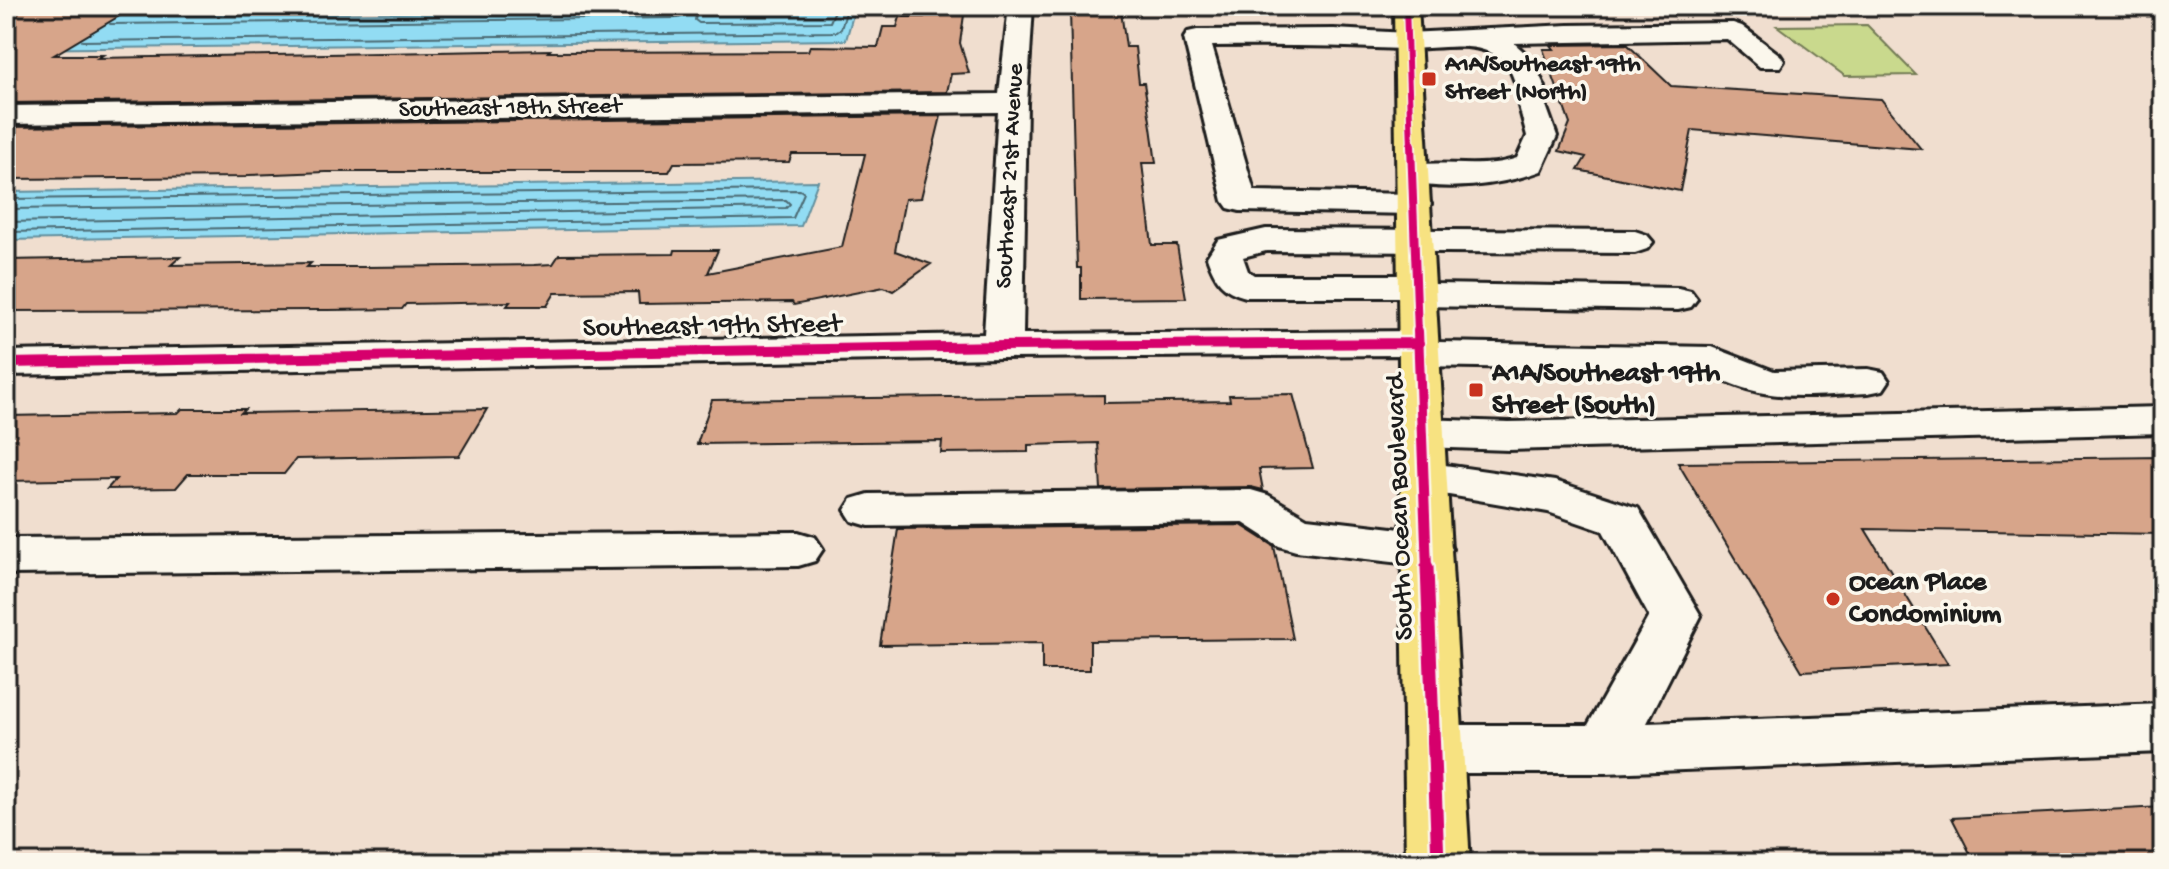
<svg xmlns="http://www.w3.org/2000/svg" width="2169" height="869" font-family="'Gochi Hand',sans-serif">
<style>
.green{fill:#c9d98d;stroke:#727a54;stroke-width:2}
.water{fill:#92dcf3;stroke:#638f9d;stroke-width:2}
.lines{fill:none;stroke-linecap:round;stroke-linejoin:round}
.shore{stroke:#4b6972;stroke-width:2}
.building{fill:#d7a58a;stroke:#1c1c1c;stroke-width:2}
.minor-casing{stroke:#1c1c1c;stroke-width:6}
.major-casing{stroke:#1c1c1c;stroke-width:6}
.minor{fill:#fbf7ec;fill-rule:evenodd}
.major{fill:#f7e281;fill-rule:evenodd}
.cycleway-far3-casing{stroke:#fbf7ec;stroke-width:9}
.cycleway-far2-casing{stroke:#fbf7ec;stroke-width:12}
.cycleway-far1-casing{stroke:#fbf7ec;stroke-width:15}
.cycleway-casing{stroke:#fbf7ec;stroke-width:18}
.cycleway-far3{stroke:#d6006c;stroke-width:6}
.cycleway-far2{stroke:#d6006c;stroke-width:8}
.cycleway-far1{stroke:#d6006c;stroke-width:10}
.cycleway{stroke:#d6006c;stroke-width:13}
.poi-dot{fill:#c8321e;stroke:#fbf7ec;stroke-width:3}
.labels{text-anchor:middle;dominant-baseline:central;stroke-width:7;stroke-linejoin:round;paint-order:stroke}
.far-poi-label{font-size:24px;font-weight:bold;fill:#1c1c1c;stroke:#fbf7ec;text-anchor:start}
.far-street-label{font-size:24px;fill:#1c1c1c;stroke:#fbf7ec}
.street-label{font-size:28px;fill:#1c1c1c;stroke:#fbf7ec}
.poi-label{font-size:28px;font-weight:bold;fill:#1c1c1c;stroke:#fbf7ec;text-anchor:start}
</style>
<rect width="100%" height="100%" fill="#f0decf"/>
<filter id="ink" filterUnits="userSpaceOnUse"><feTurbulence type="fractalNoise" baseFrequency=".0125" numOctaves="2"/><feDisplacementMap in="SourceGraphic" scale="16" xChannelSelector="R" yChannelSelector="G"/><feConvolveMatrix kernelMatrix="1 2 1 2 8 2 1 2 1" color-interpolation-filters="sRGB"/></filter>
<g filter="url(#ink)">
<!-- green -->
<path class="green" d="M 1867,25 L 1916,75 L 1845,76 L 1777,26 Z"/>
<!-- water -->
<path class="water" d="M 855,8 L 846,40 L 6,49 L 6,17 Z
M 818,181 L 801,226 L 6,240 L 6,192 Z"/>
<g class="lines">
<!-- shore -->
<path class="shore" d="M 698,6 L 695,20 L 699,23 L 830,22 L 837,6
M 710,6 L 714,11 L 821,10 L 825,6
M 110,24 L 678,18 L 686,15 L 688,6
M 82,41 L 837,32 L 841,29 L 848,6
M 6,199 L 800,190 L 804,193 L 793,218 L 6,232
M 6,209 L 786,200 L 790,204 L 786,208 L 6,222"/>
</g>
<!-- building -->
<path class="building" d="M 6,6 L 136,6 L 54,55 L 103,55 L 98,58 L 550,50 L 548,52 L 808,51 L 810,46 L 878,47 L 883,27 L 897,27 L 900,17 L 924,17 L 926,8 L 965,8 L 960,43 L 969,73 L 951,74 L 947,92 L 6,103 Z
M 1070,11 L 1121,11 L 1126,47 L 1135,47 L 1139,83 L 1144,83 L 1151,127 L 1156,163 L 1142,163 L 1152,245 L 1177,245 L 1186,298 L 1081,299 L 1081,268 L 1077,268 Z
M 1627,44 L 1671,86 L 1881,99 L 1921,149 L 1692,130 L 1680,191 L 1578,170 L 1586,157 L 1559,151 L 1570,124 L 1543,49 L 1554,49 L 1551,45 Z
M 941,116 L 921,198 L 905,199 L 895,251 L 931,264 L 893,291 L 884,287 L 794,305 L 792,302 L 639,304 L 638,292 L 555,293 L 547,306 L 507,306 L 510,302 L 406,304 L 402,309 L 329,310 L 6,311 L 6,260 L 180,257 L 171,265 L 311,263 L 307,267 L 366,267 L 534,265 L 553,264 L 559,255 L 674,254 L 675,250 L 718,250 L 708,273 L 842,247 L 865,154 L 792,154 L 789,162 L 674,163 L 669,172 L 326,172 L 249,175 L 246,177 L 6,179 L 6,127 Z
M 1293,394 L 1313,468 L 1259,469 L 1263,490 L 1251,487 L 1101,489 L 1098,443 L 1028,445 L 1028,452 L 941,453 L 942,441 L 697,444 L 712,400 L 1104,395 L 1104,403 L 1230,401 L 1229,395 Z
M 182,409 L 245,409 L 241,413 L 487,409 L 459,456 L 296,459 L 284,474 L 188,474 L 176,488 L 107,489 L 116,479 L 6,481 L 6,416 L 178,413 Z
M 2163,457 L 2163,534 L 1865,529 L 1948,664 L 1802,671 L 1678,463 Z
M 1241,525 L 1274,546 L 1293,639 L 1090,641 L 1090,670 L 1042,670 L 1042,643 L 880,645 L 898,529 Z
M 2163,807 L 2163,863 L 1975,863 L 1952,818 Z"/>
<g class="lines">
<defs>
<path id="minor" d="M 1009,6 L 1033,6 L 1027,103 L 1023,334 L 1419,331 L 1433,335 L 1438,342 L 1712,347 L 1774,371 L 1868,369 L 1883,372 L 1889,381 L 1883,390 L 1868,393 C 1802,396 1765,404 1704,371 L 1419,366 L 1405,363 L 1400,355 L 1003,358 L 6,375 L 6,351 L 984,334 L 998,112 L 6,124 L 6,106 L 999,94 Z
M 1733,23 L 1742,26 L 1780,55 L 1784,61 L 1780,67 L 1760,67 L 1727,39 L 1514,43 L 1532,59 L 1545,87 L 1541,93 L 1531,95 L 1521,93 C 1512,81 1513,66 1499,57 C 1470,39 1436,50 1403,49 C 1339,46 1276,45 1212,46 L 1254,191 L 1414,194 L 1426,197 L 1431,204 L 1426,211 L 1414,214 L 1240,211 L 1228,208 L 1223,201 L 1184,38 L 1188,32 L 1197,30 L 1334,29 L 1407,33 L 1568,25 Z
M 1534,97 L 1544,100 L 1557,136 L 1541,171 C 1499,186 1446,192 1402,181 L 1397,174 L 1402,167 C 1439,158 1479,171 1517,158 L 1527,136 L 1519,106 L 1524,100 Z
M 1266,229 L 1635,231 L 1647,235 L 1653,242 L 1647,249 L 1635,253 L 1266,251 L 1243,257 L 1248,271 L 1254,275 L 1417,275 L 1430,278 L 1434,284 L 1678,288 L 1691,291 L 1697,299 L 1691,307 L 1678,310 L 1417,306 L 1404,303 L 1400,297 L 1246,297 C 1222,291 1215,280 1207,257 L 1218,240 Z
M 2163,407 L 2163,433 L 1509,450 L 1422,447 L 1406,443 L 1400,433 L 1406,423 L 1422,419 L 1509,422 Z
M 1424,462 L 1555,481 L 1638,508 L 1701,616 L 1647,723 L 2163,704 L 2163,752 L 1605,773 L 1434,773 L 1413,766 L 1405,749 L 1413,732 L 1434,725 L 1588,725 L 1649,616 L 1603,531 L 1548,512 L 1408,488 L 1401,477 L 1408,466 Z
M 1251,490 L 1268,495 L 1307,518 L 1427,532 L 1444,537 L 1452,549 L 1444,561 L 1427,566 L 1296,551 L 1279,546 L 1242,522 L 869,526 L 852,521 L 845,510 L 852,499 L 869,494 Z
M 798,532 L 815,537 L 823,549 L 815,561 L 798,566 L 6,574 L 6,538 Z"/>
<path id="major" d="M 1394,6 L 1418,6 L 1470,863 L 1406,863 Z"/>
</defs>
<!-- minor casing -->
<use href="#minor" class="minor-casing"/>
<!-- major casing -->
<use href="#major" class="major-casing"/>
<!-- minor -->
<use href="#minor" class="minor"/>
<!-- major -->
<use href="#major" class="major"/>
<defs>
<path id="cycleway-far3" d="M 1406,6 L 1411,147"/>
<path id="cycleway-far2" d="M 1411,145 L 1418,333"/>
<path id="cycleway-far1" d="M 1418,331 L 1427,569
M 6,363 L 1003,346 L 1419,343"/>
<path id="cycleway" d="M 1427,567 L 1438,863"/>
</defs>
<!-- cycleway-far3 casing -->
<use href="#cycleway-far3" class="cycleway-far3-casing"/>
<!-- cycleway-far2 casing -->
<use href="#cycleway-far2" class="cycleway-far2-casing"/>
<!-- cycleway-far1 casing -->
<use href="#cycleway-far1" class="cycleway-far1-casing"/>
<!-- cycleway casing -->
<use href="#cycleway" class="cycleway-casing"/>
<!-- cycleway-far3 -->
<use href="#cycleway-far3" class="cycleway-far3"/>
<!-- cycleway-far2 -->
<use href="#cycleway-far2" class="cycleway-far2"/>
<!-- cycleway-far1 -->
<use href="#cycleway-far1" class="cycleway-far1"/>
<!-- cycleway -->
<use href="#cycleway" class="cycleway"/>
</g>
</g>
<!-- markers -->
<g class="poi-dot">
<rect x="1421" y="71" width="16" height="16" rx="4"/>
<rect x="1468" y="382" width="16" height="16" rx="4"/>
<circle cx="1833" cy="599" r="8"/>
</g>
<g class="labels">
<!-- far-poi labels -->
<g class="far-poi-label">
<text x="1445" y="65">A1A/Southeast 19th<tspan x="1445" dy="28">Street (North)</tspan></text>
</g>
<!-- far-street labels -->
<g class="far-street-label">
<text transform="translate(510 109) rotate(-1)">Southeast 18th Street</text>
<text transform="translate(1011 176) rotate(-87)">Southeast 21st Avenue</text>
</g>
<!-- street labels -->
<g class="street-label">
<text transform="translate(712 327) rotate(-1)">Southeast 19th Street</text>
<text transform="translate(1401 507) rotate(-92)">South Ocean Boulevard</text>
</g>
<!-- poi labels -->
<g class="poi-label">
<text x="1492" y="374">A1A/Southeast 19th<tspan x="1492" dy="32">Street (South)</tspan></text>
<text x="1849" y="583">Ocean Place<tspan x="1849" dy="32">Condominium</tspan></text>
</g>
</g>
<!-- margin -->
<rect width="2169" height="869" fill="none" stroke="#fbf7ec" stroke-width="32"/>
<rect x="16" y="16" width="2137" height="837" fill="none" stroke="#1c1c1c" stroke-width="3" filter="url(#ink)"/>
</svg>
